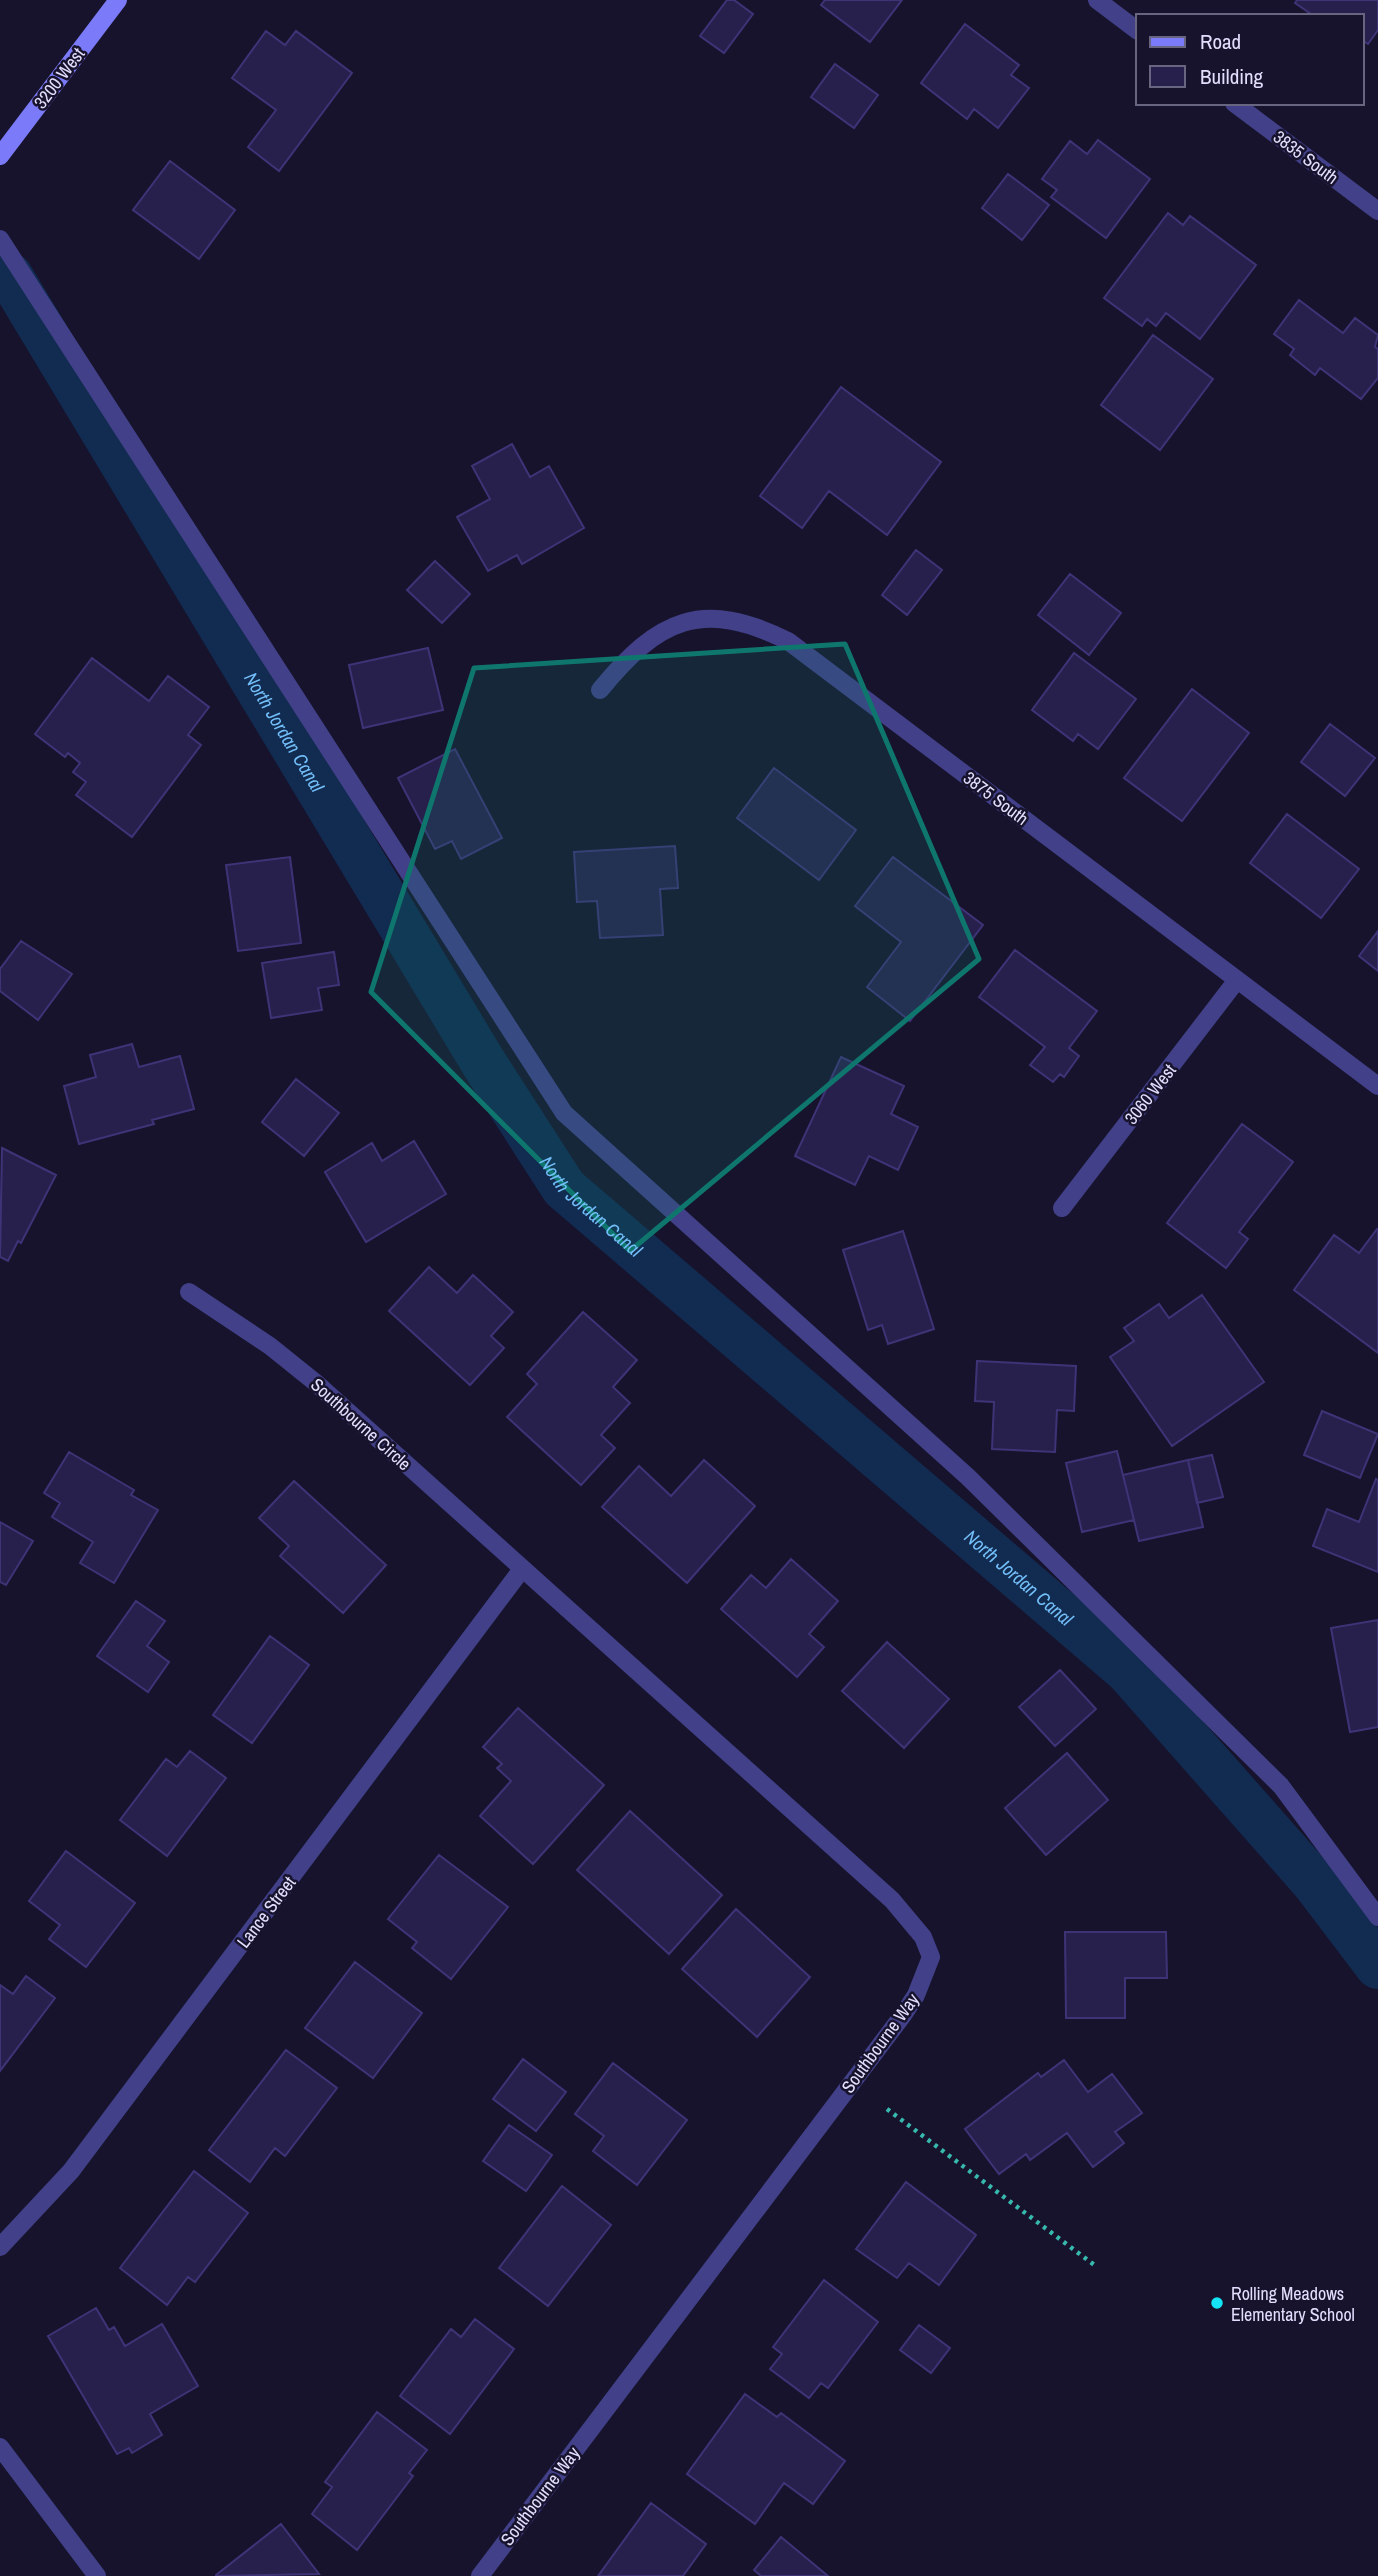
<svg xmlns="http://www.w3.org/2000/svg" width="1378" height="2576" font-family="'Archivo Narrow',sans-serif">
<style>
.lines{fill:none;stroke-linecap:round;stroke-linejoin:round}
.canal{stroke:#122b51;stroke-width:46}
.building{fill:#28204c;stroke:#3f3377;stroke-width:2}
.path{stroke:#37b9ae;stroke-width:4.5;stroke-dasharray:3.5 5;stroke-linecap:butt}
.lane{stroke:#414088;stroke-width:18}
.street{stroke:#414088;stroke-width:18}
.secondary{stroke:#7b7bf9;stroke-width:18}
.marked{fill:#0f766e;fill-opacity:0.2;stroke:#0f766e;stroke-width:5;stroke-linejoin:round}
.poi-dot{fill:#14e4f4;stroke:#17132c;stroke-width:2.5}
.labels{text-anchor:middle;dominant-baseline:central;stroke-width:5;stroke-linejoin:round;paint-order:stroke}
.street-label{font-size:18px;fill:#e2dffe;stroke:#17132c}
.poi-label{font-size:18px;fill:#e2dffe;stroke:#17132c;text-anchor:start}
.water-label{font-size:19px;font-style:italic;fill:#72bef9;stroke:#17132c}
</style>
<rect width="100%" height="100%" fill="#17132c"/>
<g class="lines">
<!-- canal -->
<path class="canal" id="s1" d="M 10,276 L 483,1062 L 564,1188 L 1128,1671 L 1315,1883 L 1378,1966"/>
</g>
<!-- building -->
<path class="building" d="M 727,0 L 734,0 L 753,14 L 724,53 L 700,36 Z
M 825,0 L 902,0 L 870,42 L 821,5 Z
M 1297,0 L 1378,0 L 1378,30 L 1368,44 L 1362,40 L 1362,16 L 1314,16 L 1295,3 Z
M 965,24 L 1019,65 L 1011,75 L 1029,88 L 998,128 L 974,109 L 967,119 L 921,83 Z
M 266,31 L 285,45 L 296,31 L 352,73 L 279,171 L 248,147 L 276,110 L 232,78 Z
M 835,64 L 878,95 L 854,128 L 811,97 Z
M 1098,140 L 1150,179 L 1106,238 L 1051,197 L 1057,190 L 1042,179 L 1070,141 L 1087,154 Z
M 170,161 L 235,210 L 199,259 L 133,210 Z
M 1008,174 L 1049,205 L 1022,240 L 982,208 Z
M 1168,213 L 1183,225 L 1190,216 L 1256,265 L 1200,339 L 1166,313 L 1156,326 L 1147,319 L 1142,326 L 1104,298 Z
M 1299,300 L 1343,333 L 1355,318 L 1378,335 L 1375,347 L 1378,349 L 1378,378 L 1361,399 L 1320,368 L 1315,375 L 1290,355 L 1294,349 L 1274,334 Z
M 1153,335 L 1213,379 L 1160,450 L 1101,405 Z
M 841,387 L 941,462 L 887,535 L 829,491 L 802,528 L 760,496 Z
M 512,444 L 530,477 L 549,466 L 584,528 L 522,564 L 517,555 L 488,571 L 457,517 L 490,499 L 472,466 Z
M 916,550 L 942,570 L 907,615 L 882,595 Z
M 435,561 L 470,594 L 442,623 L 407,590 Z
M 1070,574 L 1121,613 L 1089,655 L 1038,615 Z
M 428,648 L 443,710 L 363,728 L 349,665 Z
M 1074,653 L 1136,699 L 1098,749 L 1078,734 L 1073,741 L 1032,710 Z
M 92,658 L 149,701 L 168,676 L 209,707 L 188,735 L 201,745 L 132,837 L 76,795 L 86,782 L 73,772 L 80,763 L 68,753 L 65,757 L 35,734 Z
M 1192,689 L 1249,733 L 1182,821 L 1124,778 Z
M 1330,724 L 1375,758 L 1345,796 L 1301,762 Z
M 455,749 L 502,838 L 461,859 L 452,841 L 435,849 L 398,778 Z
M 774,768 L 856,830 L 819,880 L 737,818 Z
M 1287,814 L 1359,869 L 1321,918 L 1250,863 Z
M 675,846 L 678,888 L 660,889 L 663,935 L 600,938 L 597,901 L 577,902 L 574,852 Z
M 290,857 L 301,943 L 238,951 L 226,865 Z
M 893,857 L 983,925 L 910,1021 L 867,987 L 901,942 L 855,906 Z
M 1378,931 L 1378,971 L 1359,956 Z
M 21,941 L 72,974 L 38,1020 L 0,991 L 0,969 Z
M 1015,950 L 1097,1011 L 1069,1048 L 1079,1056 L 1064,1077 L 1060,1074 L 1053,1082 L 1030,1065 L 1045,1047 L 979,997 Z
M 334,952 L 339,985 L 318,988 L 322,1010 L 271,1018 L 262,963 Z
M 132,1044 L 139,1067 L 180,1056 L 194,1109 L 152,1120 L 154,1124 L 79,1144 L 64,1086 L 96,1077 L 90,1055 Z
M 841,1057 L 904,1086 L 891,1114 L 918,1127 L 898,1170 L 869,1156 L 855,1185 L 795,1156 Z
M 296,1079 L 339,1113 L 304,1156 L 262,1122 Z
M 1242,1124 L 1293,1162 L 1239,1232 L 1248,1239 L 1226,1268 L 1167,1223 Z
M 414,1141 L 446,1194 L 366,1242 L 325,1172 L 372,1143 L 382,1161 Z
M 2,1148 L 56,1175 L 21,1243 L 18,1241 L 8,1261 L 0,1257 Z
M 1377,1229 L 1378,1230 L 1378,1353 L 1294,1290 L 1334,1235 L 1359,1253 Z
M 903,1231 L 934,1329 L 888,1344 L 882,1325 L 868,1330 L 843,1250 Z
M 429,1267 L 457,1293 L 473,1275 L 513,1312 L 491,1336 L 504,1348 L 470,1385 L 389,1311 Z
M 1202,1295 L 1264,1382 L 1172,1446 L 1110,1357 L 1134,1341 L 1124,1328 L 1159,1304 L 1169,1318 Z
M 583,1312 L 637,1360 L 613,1387 L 630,1403 L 601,1435 L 615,1448 L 581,1485 L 507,1417 L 537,1384 L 527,1374 Z
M 977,1361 L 1076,1366 L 1074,1411 L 1057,1410 L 1055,1452 L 992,1449 L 994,1402 L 975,1401 Z
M 1322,1411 L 1378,1434 L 1360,1478 L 1304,1455 Z
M 1117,1451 L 1134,1520 L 1082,1532 L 1066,1463 Z
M 69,1452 L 134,1490 L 131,1495 L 158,1510 L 114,1583 L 80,1563 L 93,1542 L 52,1517 L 60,1503 L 44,1493 Z
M 1212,1455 L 1223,1497 L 1197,1503 L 1188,1460 Z
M 704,1460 L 755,1506 L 687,1583 L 602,1507 L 639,1466 L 671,1496 Z
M 1188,1460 L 1203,1527 L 1139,1541 L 1123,1475 Z
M 1376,1479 L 1378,1480 L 1378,1572 L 1313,1546 L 1327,1509 L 1359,1522 Z
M 294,1481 L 386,1565 L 343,1613 L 280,1556 L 289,1546 L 259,1518 Z
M 0,1522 L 33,1541 L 6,1585 L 0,1582 Z
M 791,1559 L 838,1601 L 809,1634 L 824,1647 L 797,1677 L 721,1609 L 751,1575 L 766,1588 Z
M 136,1601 L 165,1621 L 147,1646 L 169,1662 L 148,1692 L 97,1656 Z
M 1378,1620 L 1378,1727 L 1350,1732 L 1331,1628 Z
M 270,1636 L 309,1665 L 252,1743 L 213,1715 Z
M 887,1642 L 949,1699 L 904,1748 L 842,1691 Z
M 1060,1670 L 1096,1709 L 1055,1746 L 1019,1707 Z
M 518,1708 L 604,1785 L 533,1864 L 480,1816 L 511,1781 L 497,1768 L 502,1764 L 483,1747 Z
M 190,1751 L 226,1778 L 167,1856 L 120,1820 L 166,1759 L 177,1767 Z
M 1067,1753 L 1108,1800 L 1046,1855 L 1005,1808 Z
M 630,1811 L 722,1895 L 669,1954 L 577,1870 Z
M 66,1851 L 135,1903 L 86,1967 L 49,1939 L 60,1925 L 29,1901 Z
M 439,1855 L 508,1907 L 451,1979 L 412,1948 L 417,1942 L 388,1919 Z
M 736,1909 L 810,1977 L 757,2037 L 682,1969 Z
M 1065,1932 L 1166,1932 L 1167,1978 L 1125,1978 L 1125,2018 L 1066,2018 Z
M 355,1962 L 422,2013 L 373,2078 L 305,2028 Z
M 26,1976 L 55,1998 L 0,2071 L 0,1985 L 13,1994 Z
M 286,2050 L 337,2088 L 285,2156 L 275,2148 L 250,2182 L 209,2150 Z
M 523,2059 L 566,2092 L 536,2131 L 493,2099 Z
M 1064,2060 L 1088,2092 L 1112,2074 L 1142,2113 L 1115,2132 L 1124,2143 L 1093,2167 L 1067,2133 L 1030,2160 L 1026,2154 L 999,2174 L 965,2129 L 1038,2073 L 1041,2077 Z
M 613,2063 L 687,2120 L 637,2185 L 593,2151 L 604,2136 L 575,2114 Z
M 509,2125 L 552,2155 L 526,2191 L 483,2161 Z
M 194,2171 L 248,2213 L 195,2282 L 188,2277 L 167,2305 L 120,2268 Z
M 906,2182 L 976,2235 L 939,2285 L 909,2263 L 897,2278 L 856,2249 Z
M 562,2186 L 611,2225 L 548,2306 L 499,2268 Z
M 824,2280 L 878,2322 L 828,2388 L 821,2383 L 809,2398 L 770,2369 L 782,2354 L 773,2347 Z
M 96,2308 L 109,2330 L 114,2327 L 125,2346 L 162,2324 L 198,2386 L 150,2414 L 162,2435 L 132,2453 L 129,2448 L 117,2454 L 48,2336 Z
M 475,2319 L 514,2349 L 450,2434 L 400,2396 L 451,2329 L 461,2337 Z
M 919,2325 L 950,2348 L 931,2373 L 900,2350 Z
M 745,2394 L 777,2417 L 781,2413 L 845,2461 L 813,2504 L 784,2483 L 755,2524 L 687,2474 Z
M 377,2412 L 427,2450 L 409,2473 L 413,2476 L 357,2550 L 312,2514 L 332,2487 L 325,2482 Z
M 651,2503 L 706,2544 L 683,2576 L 598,2576 Z
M 281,2524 L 319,2574 L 216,2576 L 216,2575 Z
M 781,2537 L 828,2576 L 761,2576 L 754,2570 Z"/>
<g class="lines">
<!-- path -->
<path class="path" d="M 887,2109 L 1097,2267"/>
<!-- lane -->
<path class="lane" d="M 0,239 L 564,1113 L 968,1477 L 1281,1786 L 1378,1917"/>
<!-- street -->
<path class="street" d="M 1097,0 L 1138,31
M 1234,103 L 1378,211
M 600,690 C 658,619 702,598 788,641 L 1378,1086
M 1062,1208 L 1237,980
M 189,1292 L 270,1346 L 316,1383 L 892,1900 L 923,1937 L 931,1957 L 916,1995 L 903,2015 L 480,2576
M 0,2247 L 71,2171 L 522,1569
M 0,2447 L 97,2576"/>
<!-- secondary -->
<path class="secondary" d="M 0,156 L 118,0"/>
</g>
<!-- marked area -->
<path class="marked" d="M 845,644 L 979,959 L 630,1251 L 371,992 L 474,668 Z"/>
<!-- markers -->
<circle class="poi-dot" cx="1217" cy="2303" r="7"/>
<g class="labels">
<!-- street labels -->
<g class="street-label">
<text transform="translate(59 78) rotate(-53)">3200 West</text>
<text transform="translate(1306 157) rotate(37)">3835 South</text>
<text transform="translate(996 798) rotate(37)">3875 South</text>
<text transform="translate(1150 1094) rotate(-52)">3060 West</text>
<text transform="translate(361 1424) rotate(42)">Southbourne Circle</text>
<text transform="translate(266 1912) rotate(-53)">Lance Street</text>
<text transform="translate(880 2043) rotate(-54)">Southbourne Way</text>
<text transform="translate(540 2496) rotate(-53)">Southbourne Way</text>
</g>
<!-- poi labels -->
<g class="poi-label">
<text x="1231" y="2293">Rolling Meadows<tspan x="1231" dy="21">Elementary School</tspan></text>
</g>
<!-- water labels -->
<g class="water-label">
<text stroke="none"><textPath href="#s1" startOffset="532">North Jordan Canal</textPath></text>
<text stroke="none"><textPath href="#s1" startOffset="1099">North Jordan Canal</textPath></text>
<text stroke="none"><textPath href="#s1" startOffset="1666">North Jordan Canal</textPath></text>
</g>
</g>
<!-- legend -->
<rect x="1136" y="14" width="228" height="91" fill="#17132c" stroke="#686580" stroke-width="2"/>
<rect x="1150" y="37" width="35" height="10" fill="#7b7bf9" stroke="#686580" stroke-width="2"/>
<text x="1200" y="49" font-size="21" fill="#e2dffe">Road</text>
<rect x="1150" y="66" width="35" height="21" fill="#28204c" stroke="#686580" stroke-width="2"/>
<text x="1200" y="84" font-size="21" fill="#e2dffe">Building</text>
</svg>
